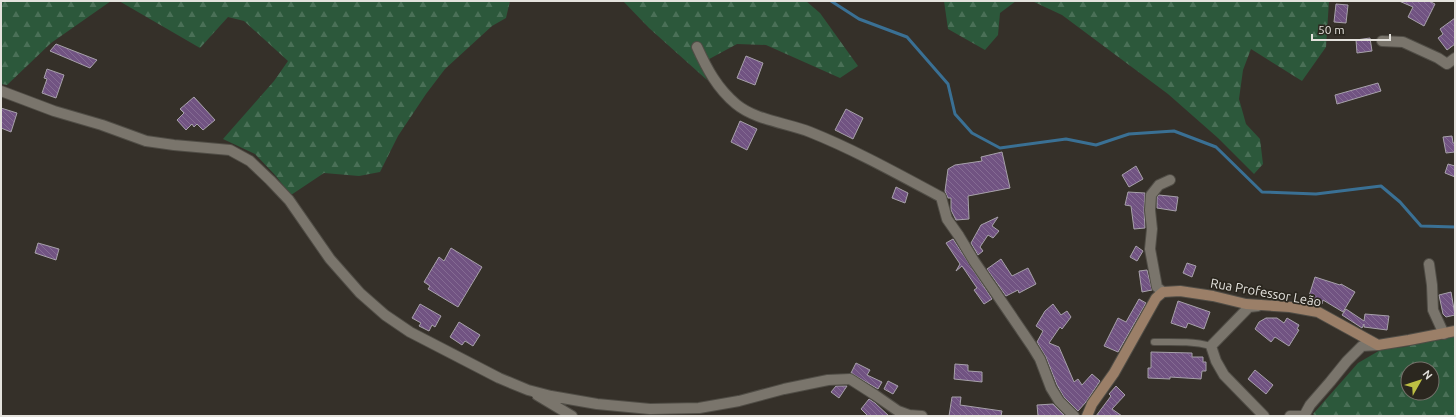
<svg xmlns="http://www.w3.org/2000/svg" width="1456" height="417" font-family="Ubuntu,sans-serif">
<style>
.forest{fill:url(#forest-firs);fill-rule:evenodd}
.lines{fill:none;stroke-linecap:round;stroke-linejoin:round}
.stream{stroke:#3a7094;stroke-width:3}
.building{fill:url(#building-back-hatch);stroke:#a7a1aa}
.lane-casing{stroke:#504d46;stroke-width:8}
.street-casing{stroke:#504d46;stroke-width:12}
.secondary-casing{stroke:#504d46;stroke-width:12}
.lane{stroke:#7a756c;stroke-width:6}
.street{stroke:#7a756c;stroke-width:10}
.secondary{stroke:#9b7f68;stroke-width:10}
.labels{text-anchor:middle;dominant-baseline:central;stroke-width:3.5;stroke-linejoin:round;paint-order:stroke}
.street-label{font-size:13px;fill:#e4e2dd;stroke:#2b271f}
</style>
<defs>
<pattern id="forest-firs" width="22" height="20" patternUnits="userSpaceOnUse"><rect width="22" height="20" fill="#2c583b"/><path d="M5 1l3.5 6h-7zM16 11l3.5 6h-7z" fill="#4a7057"/></pattern>
<pattern id="building-back-hatch" width="6" height="6" patternUnits="userSpaceOnUse"><rect width="6" height="6" fill="#715382"/><path d="M-1 5l2 2M0 0l6 6M5-1l2 2" fill="none" stroke="#856b93"/></pattern>
</defs>
<rect width="100%" height="100%" fill="#353029"/>
<!-- forest -->
<path class="forest" d="M 1,1 L 111,1 L 51,43 L 7,85 L 1,84 Z
M 119,1 L 510,1 L 506,18 L 492,26 L 445,69 L 426,94 L 398,136 L 380,172 L 359,176 L 324,173 L 291,195 L 275,175 L 255,154 L 223,139 L 274,81 L 288,61 L 244,21 L 228,17 L 200,48 Z
M 623,1 L 806,1 L 820,13 L 858,66 L 840,78 L 766,45 L 737,44 L 700,64 L 707,80 L 649,28 Z
M 944,1 L 1016,1 L 1000,13 L 998,35 L 985,50 L 948,29 Z
M 1032,1 L 1329,1 L 1326,47 L 1302,81 L 1251,49 L 1243,70 L 1239,99 L 1246,124 L 1260,139 L 1263,164 L 1254,174 L 1218,138 L 1168,94 L 1062,15 Z
M 1455,332 L 1455,416 L 1316,416 L 1313,414 L 1358,363 L 1382,349 L 1405,347 ZM 1408,369 L 1432,369 L 1432,393 L 1408,393 Z"/>
<g class="lines">
<!-- stream -->
<path class="stream" d="M 831,1 L 859,19 L 907,37 L 948,84 L 955,114 L 972,133 L 1000,148 L 1066,139 L 1096,145 L 1129,134 L 1174,131 L 1216,147 L 1262,192 L 1316,194 L 1381,186 L 1400,202 L 1421,226 L 1455,227"/>
</g>
<!-- building -->
<path class="building" d="M 1399,1 L 1429,1 L 1435,4 L 1424,26 L 1408,17 L 1413,7 Z
M 1336,4 L 1348,5 L 1346,23 L 1334,22 Z
M 1455,18 L 1455,44 L 1447,50 L 1438,38 L 1443,34 L 1440,29 Z
M 1370,38 L 1372,51 L 1357,53 L 1356,40 Z
M 56,44 L 97,60 L 90,68 L 50,51 Z
M 746,56 L 763,63 L 755,85 L 737,78 Z
M 47,69 L 64,75 L 56,98 L 42,93 L 47,79 L 44,78 Z
M 1378,83 L 1381,91 L 1337,104 L 1335,95 Z
M 194,97 L 215,120 L 203,130 L 197,124 L 194,127 L 192,124 L 186,130 L 177,120 L 184,113 L 180,109 Z
M 1,108 L 17,113 L 11,132 L 1,128 Z
M 846,109 L 863,118 L 853,139 L 835,130 Z
M 740,121 L 757,129 L 747,150 L 731,142 Z
M 1452,136 L 1453,143 L 1455,143 L 1455,152 L 1446,153 L 1443,137 Z
M 1002,152 L 1010,188 L 968,196 L 969,219 L 956,220 L 951,210 L 951,198 L 948,198 L 945,191 L 948,169 L 955,165 L 982,161 L 981,157 Z
M 1448,164 L 1455,166 L 1455,177 L 1445,173 Z
M 1136,166 L 1143,179 L 1129,187 L 1122,175 Z
M 896,187 L 908,193 L 905,203 L 892,198 Z
M 1128,192 L 1145,193 L 1144,210 L 1145,228 L 1134,229 L 1131,206 L 1125,205 Z
M 1159,195 L 1178,197 L 1176,211 L 1157,208 L 1157,197 Z
M 998,217 L 992,226 L 999,231 L 993,238 L 988,235 L 980,247 L 983,251 L 978,255 L 971,243 L 981,225 Z
M 953,239 L 992,299 L 984,304 L 974,290 L 977,288 L 962,266 L 956,271 L 960,264 L 946,243 Z
M 38,243 L 59,249 L 56,260 L 35,253 Z
M 1136,246 L 1143,251 L 1137,261 L 1130,257 Z
M 451,248 L 482,267 L 458,307 L 428,289 L 430,286 L 424,282 L 439,257 L 444,261 Z
M 1001,259 L 1012,276 L 1028,268 L 1036,284 L 1019,293 L 1018,290 L 1006,296 L 987,269 Z
M 1187,263 L 1196,266 L 1192,277 L 1183,273 Z
M 1147,270 L 1152,290 L 1142,292 L 1139,271 Z
M 1315,277 L 1340,285 L 1341,284 L 1355,292 L 1343,312 L 1323,300 L 1322,304 L 1308,299 Z
M 1451,292 L 1455,315 L 1446,317 L 1443,314 L 1439,295 Z
M 1139,299 L 1146,303 L 1118,352 L 1104,346 L 1118,318 L 1126,322 Z
M 1178,301 L 1210,312 L 1204,329 L 1188,323 L 1186,328 L 1171,323 Z
M 420,304 L 441,316 L 435,327 L 432,325 L 429,331 L 419,326 L 421,323 L 412,318 Z
M 1053,304 L 1061,315 L 1067,311 L 1071,317 L 1062,329 L 1060,327 L 1049,343 L 1059,347 L 1074,382 L 1078,379 L 1082,385 L 1092,374 L 1100,381 L 1086,402 L 1078,411 L 1064,397 L 1057,385 L 1046,357 L 1037,342 L 1043,331 L 1036,326 L 1045,311 Z
M 1346,309 L 1364,321 L 1365,314 L 1389,316 L 1387,330 L 1364,327 L 1364,324 L 1362,328 L 1342,315 Z
M 1266,318 L 1277,318 L 1284,323 L 1287,318 L 1299,325 L 1297,329 L 1299,330 L 1289,346 L 1275,337 L 1271,342 L 1255,329 L 1259,322 Z
M 459,322 L 480,335 L 473,346 L 465,341 L 462,345 L 450,337 Z
M 1151,352 L 1192,353 L 1192,357 L 1203,357 L 1203,362 L 1206,362 L 1206,371 L 1202,371 L 1201,379 L 1170,377 L 1170,379 L 1148,378 L 1148,368 L 1151,368 Z
M 856,363 L 870,370 L 867,375 L 882,382 L 878,389 L 851,373 Z
M 955,364 L 968,365 L 968,371 L 982,372 L 982,382 L 954,379 Z
M 1255,370 L 1273,385 L 1266,394 L 1248,379 Z
M 888,381 L 898,386 L 893,394 L 884,389 Z
M 836,386 L 847,386 L 839,398 L 831,392 Z
M 1116,386 L 1125,395 L 1112,409 L 1122,416 L 1096,416 L 1111,396 L 1109,394 Z
M 952,397 L 961,397 L 960,405 L 1002,411 L 1001,416 L 949,416 Z
M 869,399 L 875,403 L 889,416 L 868,416 L 861,409 Z
M 1053,404 L 1065,416 L 1038,416 L 1037,405 Z"/>
<g class="lines">
<defs>
<path id="lane" d="M 1154,342 C 1173,342 1192,341 1211,346"/>
<path id="street" d="M 1382,41 L 1403,42 L 1438,58 L 1447,64 L 1455,58
M 697,47 C 707,69 717,88 736,104 C 755,120 787,123 810,132 C 855,150 898,174 941,197 L 947,219 L 959,236 L 974,261 L 1032,346 L 1040,359 L 1051,388 L 1059,401 L 1074,416
M 1,91 L 54,111 L 102,125 L 146,141 L 174,145 L 230,150 L 250,161 L 270,180 L 289,200 L 330,259 L 360,293 L 385,315 L 410,332 L 499,378 L 528,390 L 551,396 L 597,404 L 650,409 L 699,408 L 739,401 L 784,389 L 828,380 L 850,379 L 875,395 L 898,411 L 909,415 L 922,416
M 1429,264 L 1432,285 L 1433,310 L 1444,334
M 1163,292 L 1157,287 L 1150,249 L 1152,229 L 1150,210 L 1151,195 L 1159,185 L 1170,180
M 1258,306 L 1249,307 L 1211,346 L 1216,361 L 1224,375 L 1264,416
M 537,395 L 572,416
M 1290,416 L 1304,416
M 1304,416 L 1310,405 L 1330,382 L 1347,361 L 1362,346 L 1378,345"/>
<path id="secondary" d="M 1087,416 L 1092,404 L 1114,373 L 1156,298 L 1163,292 L 1180,291 L 1213,296 L 1246,304 L 1290,307 L 1318,312 L 1378,345 L 1409,340 L 1455,331"/>
</defs>
<!-- lane casing -->
<use href="#lane" class="lane-casing"/>
<!-- street casing -->
<use href="#street" class="street-casing"/>
<!-- secondary casing -->
<use href="#secondary" class="secondary-casing"/>
<!-- lane -->
<use href="#lane" class="lane"/>
<!-- street -->
<use href="#street" class="street"/>
<!-- secondary -->
<use href="#secondary" class="secondary"/>
</g>
<g class="labels">
<!-- street labels -->
<g class="street-label">
<text transform="translate(1266 292) rotate(10)">Rua Professor Leão</text>
</g>
</g>
<!-- border -->
<rect width="1456" height="417" fill="none" stroke="#e4e2dd" stroke-width="4"/>
<!-- north arrow -->
<g transform="translate(1420 381) rotate(51)"><circle r="19" fill="#2b271f" stroke="#75726b"/>
<path d="M0-3L7 15L0 10L-7 15Z" fill="#bdbf43"/>
<text y="-6" font-size="11" font-weight="bold" text-anchor="middle" fill="#e4e2dd">N</text>
</g>
<!-- scale -->
<path d="M1312 34v6h78v-6" fill="none" stroke="#e4e2dd" stroke-width="2"/>
<text x="1318" y="34" font-size="12" fill="#e4e2dd" stroke="#2b271f" stroke-width="3" paint-order="stroke">50 m</text>
</svg>
